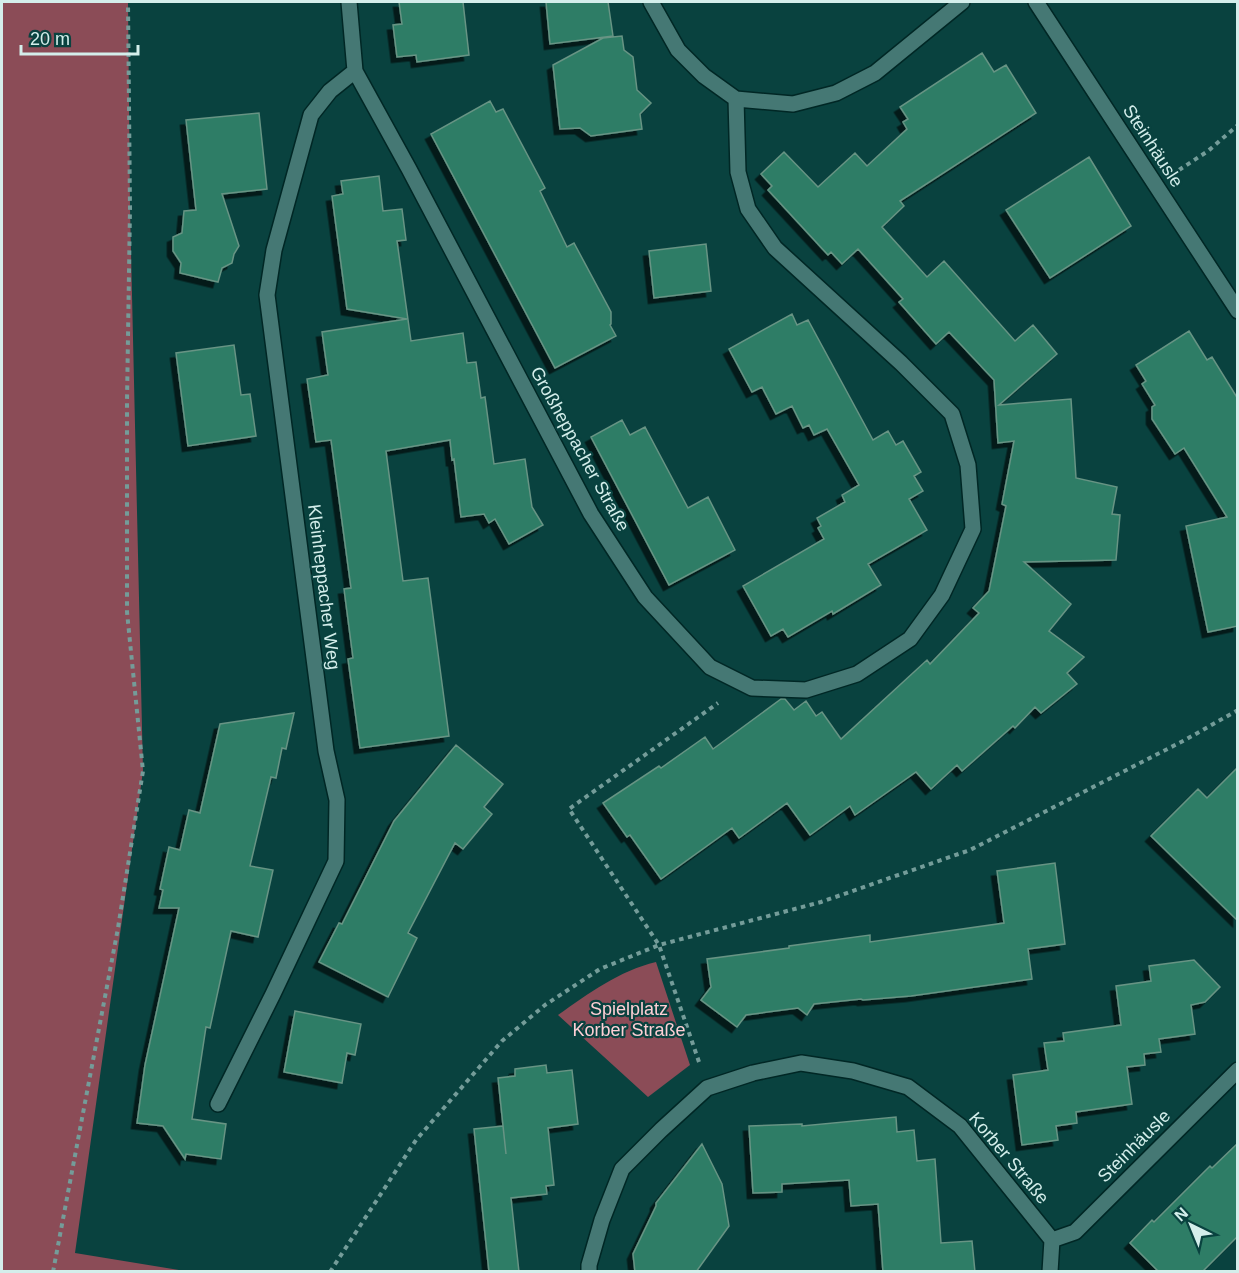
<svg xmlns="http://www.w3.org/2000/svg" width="1239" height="1273" font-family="Helvetica,sans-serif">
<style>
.green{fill:#8b4c57}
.building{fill:#2e7d66;stroke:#679484;stroke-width:1.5;filter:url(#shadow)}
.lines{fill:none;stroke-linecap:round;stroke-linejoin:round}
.street-casing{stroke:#002725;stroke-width:18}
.path{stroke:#749c99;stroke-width:4;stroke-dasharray:4.5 4.5;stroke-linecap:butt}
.street{stroke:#457874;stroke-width:15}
.labels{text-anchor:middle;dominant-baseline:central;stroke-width:4.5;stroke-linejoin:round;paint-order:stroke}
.street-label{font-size:18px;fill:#d4eeeb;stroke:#09423f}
.park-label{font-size:18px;fill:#ffcfd5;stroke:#09423f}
</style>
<defs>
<filter id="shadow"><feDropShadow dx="-5.5" dy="5.5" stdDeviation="0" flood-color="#0009"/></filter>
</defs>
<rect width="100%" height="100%" fill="#09423f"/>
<!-- green -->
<path class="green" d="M 2,2 L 128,2 L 130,208 L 143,771 L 75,1253 L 185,1271 L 2,1271 Z
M 656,962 L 690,1065 L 648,1097 L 558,1015 C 589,993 619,971 656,962 Z"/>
<!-- building -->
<path class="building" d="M 399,2 L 463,2 L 469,55 L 417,62 L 416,55 L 397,57 L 393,25 L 402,24 Z
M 546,2 L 608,2 L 613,36 L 550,44 Z
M 622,36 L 624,50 L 633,57 L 637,90 L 651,103 L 640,114 L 642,129 L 591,136 L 580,128 L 560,129 L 553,65 L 603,38 Z
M 982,53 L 994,72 L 1006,65 L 1036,113 L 900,201 L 904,206 L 882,227 L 927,277 L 944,261 L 1015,341 L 1033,325 L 1057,354 L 999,405 L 1071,399 L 1076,478 L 1117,487 L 1112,514 L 1120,515 L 1116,560 L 1024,562 L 1071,604 L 1049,631 L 1084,657 L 1067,673 L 1077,684 L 1041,713 L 1035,707 L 1015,728 L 1013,726 L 962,771 L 957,765 L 931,789 L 916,772 L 855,815 L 850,806 L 810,835 L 787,803 L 739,838 L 732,828 L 661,879 L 630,835 L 627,837 L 603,803 L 659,766 L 661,768 L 705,737 L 713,749 L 781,699 L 785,699 L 794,710 L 806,701 L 816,716 L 822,712 L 841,739 L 927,660 L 930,664 L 979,613 L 973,608 L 989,591 L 1006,506 L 1002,504 L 1014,441 L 998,443 L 994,380 L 949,332 L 936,344 L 899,302 L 903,299 L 858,249 L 842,264 L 831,252 L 828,255 L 768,190 L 772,186 L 761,174 L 784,152 L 818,187 L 855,153 L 867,166 L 907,129 L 903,122 L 908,119 L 900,107 Z
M 490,101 L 496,112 L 503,109 L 545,188 L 540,191 L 567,247 L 574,243 L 611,312 L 611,324 L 610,325 L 616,336 L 555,368 L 431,134 Z
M 259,113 L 267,189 L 222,194 L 239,246 L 234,254 L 232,263 L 222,268 L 218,282 L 180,273 L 181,263 L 173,251 L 173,237 L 182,233 L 184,211 L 196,210 L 186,120 Z
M 1089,157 L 1131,226 L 1050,278 L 1006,210 Z
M 379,176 L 383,211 L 402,209 L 406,240 L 397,241 L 411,341 L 463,333 L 467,363 L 476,362 L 481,398 L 485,397 L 494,464 L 525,459 L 532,507 L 543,525 L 509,544 L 495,519 L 489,523 L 484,514 L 461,517 L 454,459 L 452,460 L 450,440 L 386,451 L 403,581 L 428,578 L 449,736 L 360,748 L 348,659 L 353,658 L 344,589 L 351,588 L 331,440 L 316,442 L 307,379 L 328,375 L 322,332 L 407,319 L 347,309 L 332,196 L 343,194 L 341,181 Z
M 706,244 L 711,291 L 654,298 L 649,251 Z
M 792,314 L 797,325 L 808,320 L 873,440 L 888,431 L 896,445 L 903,441 L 921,472 L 914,476 L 923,491 L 909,499 L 927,530 L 868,564 L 881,585 L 833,614 L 832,611 L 788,637 L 783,629 L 771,636 L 743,586 L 824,539 L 818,528 L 821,526 L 817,518 L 845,502 L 842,495 L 859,485 L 827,429 L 814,435 L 809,425 L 803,428 L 792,406 L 776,414 L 762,387 L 752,392 L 729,349 Z
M 1189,331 L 1207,360 L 1212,357 L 1238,399 L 1238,626 L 1208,632 L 1186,526 L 1227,517 L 1184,448 L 1175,454 L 1152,419 L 1152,407 L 1155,405 L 1142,384 L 1146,381 L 1136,365 Z
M 234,345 L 241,395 L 250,394 L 256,436 L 188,446 L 176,353 Z
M 622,420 L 630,435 L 645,427 L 688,508 L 708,497 L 735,550 L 669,585 L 591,437 Z
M 294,713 L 286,749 L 282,748 L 276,778 L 271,777 L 250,866 L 273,870 L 258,937 L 231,931 L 210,1028 L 206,1027 L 192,1119 L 226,1124 L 221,1159 L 186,1154 L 185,1159 L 163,1126 L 137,1123 L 145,1065 L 179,908 L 159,908 L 163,890 L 160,889 L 169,847 L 180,850 L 189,810 L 200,813 L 220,724 Z
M 456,745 L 503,784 L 484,807 L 492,814 L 463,849 L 455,843 L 408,933 L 417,938 L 388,997 L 319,962 L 339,923 L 342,924 L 394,821 Z
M 1238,767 L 1238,921 L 1151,836 L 1198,789 L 1207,798 Z
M 1055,863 L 1065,944 L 1028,949 L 1032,979 L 911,996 L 863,1000 L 861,999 L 814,1004 L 807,1015 L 798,1008 L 746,1015 L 737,1027 L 701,1000 L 711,987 L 707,959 L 789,948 L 789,946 L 870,935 L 870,942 L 1004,923 L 997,871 Z
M 1194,960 L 1220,987 L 1205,1002 L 1191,1005 L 1195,1034 L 1159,1039 L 1161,1052 L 1144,1054 L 1145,1065 L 1127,1067 L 1132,1104 L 1076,1112 L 1077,1123 L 1056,1126 L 1058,1140 L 1022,1145 L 1013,1075 L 1048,1070 L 1044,1043 L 1064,1041 L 1063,1033 L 1121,1025 L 1116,986 L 1151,981 L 1149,966 Z
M 295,1011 L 361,1024 L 355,1055 L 347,1053 L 342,1083 L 284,1072 Z
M 546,1065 L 547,1073 L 572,1070 L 578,1124 L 548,1128 L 554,1185 L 546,1186 L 547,1194 L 511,1198 L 519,1272 L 489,1272 L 474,1129 L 503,1126 L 506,1154 L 498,1078 L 515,1076 L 515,1069 Z
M 896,1117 L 897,1132 L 914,1130 L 917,1161 L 935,1159 L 941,1243 L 972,1241 L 975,1272 L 883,1272 L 878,1204 L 851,1206 L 849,1180 L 782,1184 L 782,1192 L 753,1193 L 749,1126 L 802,1124 L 802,1126 Z
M 1238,1143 L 1238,1236 L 1202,1272 L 1159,1272 L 1130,1243 L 1152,1220 L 1154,1222 L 1210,1166 L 1212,1168 Z
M 702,1144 L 722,1184 L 729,1226 L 696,1272 L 635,1272 L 633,1254 L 656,1206 L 656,1203 Z"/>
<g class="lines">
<defs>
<path id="street" d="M 349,2 L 355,71 L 409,169 L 591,514 L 645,597 L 710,667 L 752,688 L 806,690 L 857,674 L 910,639 L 942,595 L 973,529 L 968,465 L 952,414 L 901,363 L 775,248 L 748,209 L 738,172 L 736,99
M 651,2 L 678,50 L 704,76 L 736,99 L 793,104 L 836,93 L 875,73 L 962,2
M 1036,2 L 1238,311
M 218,1104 L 273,994 L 336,861 L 337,800 L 326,751 L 267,295 L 274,250 L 311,115 L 330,91 L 355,71
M 1052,1240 L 1075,1232 L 1238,1070
M 589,1272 L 589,1265 L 602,1220 L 622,1169 L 661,1130 L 707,1088 L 753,1073 L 801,1063 L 853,1071 L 908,1087 L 960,1126 L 1052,1240 L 1050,1272"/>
</defs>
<!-- street casing -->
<use href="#street" class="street-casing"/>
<!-- path -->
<path class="path" d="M 1179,170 L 1208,151 L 1238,125
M 699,1062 L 659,945 L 569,809 L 718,703
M 53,1272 L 118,928 L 143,771 L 127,612 L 127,401 L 130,208 L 128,2
M 330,1272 L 416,1140 L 502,1041 L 545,1005 L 600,969 L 659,945 L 821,902 L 970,850 L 1185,740 L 1238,710"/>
<!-- street -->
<use href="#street" class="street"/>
</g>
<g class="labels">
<!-- street labels -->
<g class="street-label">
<text transform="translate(1153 146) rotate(57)">Steinhäusle</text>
<text transform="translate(580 449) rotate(61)">Großheppacher Straße</text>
<text transform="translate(324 587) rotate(83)">Kleinheppacher Weg</text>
<text transform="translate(1134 1146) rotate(-45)">Steinhäusle</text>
<text transform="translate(1009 1158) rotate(50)">Korber Straße</text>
</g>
<!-- park labels -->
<g class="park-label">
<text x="629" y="1009">Spielplatz<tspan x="629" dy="21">Korber Straße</tspan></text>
</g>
</g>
<!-- border -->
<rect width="1239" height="1273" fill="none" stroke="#d4eeeb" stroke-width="6"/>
<!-- north arrow -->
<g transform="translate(1191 1225) rotate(317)" stroke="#09423f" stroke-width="4.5" paint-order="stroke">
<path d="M0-4.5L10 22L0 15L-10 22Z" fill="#d4eeeb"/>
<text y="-9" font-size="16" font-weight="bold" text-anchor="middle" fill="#d4eeeb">N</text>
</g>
<!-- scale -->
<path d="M21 45v9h117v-9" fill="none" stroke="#d4eeeb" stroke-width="3"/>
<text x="30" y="45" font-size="18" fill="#d4eeeb" stroke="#09423f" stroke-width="4.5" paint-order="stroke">20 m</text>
</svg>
